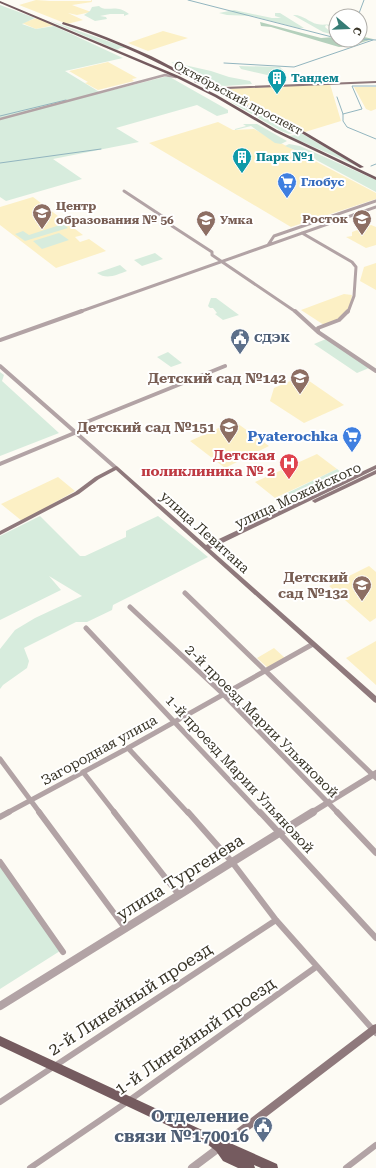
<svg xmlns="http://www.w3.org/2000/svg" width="376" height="1168" font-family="'Roboto Serif',serif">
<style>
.built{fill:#fcf0c5}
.green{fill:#d7ecdd}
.forest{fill:#b4d0bc}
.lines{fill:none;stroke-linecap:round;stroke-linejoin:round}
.stream{stroke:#92b5bf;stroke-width:1}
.minor-far4{stroke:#b2a3a5;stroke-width:2.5}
.minor-far3{stroke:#b2a3a5;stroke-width:3}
.minor-far2{stroke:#b2a3a5;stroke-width:4}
.minor-far1{stroke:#b2a3a5;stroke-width:5}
.minor{stroke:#b2a3a5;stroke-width:6}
.tertiary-far1{stroke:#b2a3a5;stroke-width:6}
.tertiary{stroke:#b2a3a5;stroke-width:8}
.secondary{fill:#8f797c;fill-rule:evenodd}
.primary{fill:#755b5f;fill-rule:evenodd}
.labels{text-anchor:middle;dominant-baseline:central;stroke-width:4;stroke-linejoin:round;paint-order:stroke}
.far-culture-label{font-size:12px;font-weight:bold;fill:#0d838f;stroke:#fff;text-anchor:start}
.far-street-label{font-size:12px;fill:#393528;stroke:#fff}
.far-shop-label{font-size:12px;font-weight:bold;fill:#366cbe;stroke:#fff;text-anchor:start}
.far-education-label{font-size:12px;font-weight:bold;fill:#785e54;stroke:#fff;text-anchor:start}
.far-service-label{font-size:12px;font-weight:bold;fill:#4e5e75;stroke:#fff;text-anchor:start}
.education-label{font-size:14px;font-weight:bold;fill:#785e54;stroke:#fff;text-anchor:end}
.shop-label{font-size:14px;font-weight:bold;fill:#366cbe;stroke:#fff;text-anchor:end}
.health-label{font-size:14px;font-weight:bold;fill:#be3a42;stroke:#fff;text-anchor:end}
.street-label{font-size:14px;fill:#393528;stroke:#fff}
.near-street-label{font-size:17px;fill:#393528;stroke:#fff}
.near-service-label{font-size:17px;font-weight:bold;fill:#4e5e75;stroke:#fff;text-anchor:end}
</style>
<rect width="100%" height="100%" fill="#fdfbf4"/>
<!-- built -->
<path class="built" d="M 36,0 L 50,1 L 93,0 L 91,0 L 92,2 L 72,5 L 91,12 L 77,15 L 68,13 L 83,20 L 67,24 L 19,5 Z
M 37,18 L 55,25 L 36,29 L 22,23 Z
M 163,31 L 188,38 L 148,51 L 128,43 Z
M 108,62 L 137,78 L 132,79 L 134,81 L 98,90 L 85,83 L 88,82 L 69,71 Z
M 330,84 L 341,121 L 305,132 L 224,93 L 224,91 L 227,89 Z
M 354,87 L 376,87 L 376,109 L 371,111 L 366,109 Z
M 218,122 L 233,130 L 254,129 L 376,193 L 376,199 L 291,227 L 149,143 Z
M 33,197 L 83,235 L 75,237 L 80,242 L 89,239 L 106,251 L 56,268 L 0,225 L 0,207 Z
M 371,225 L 376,227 L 376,245 L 366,248 L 346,237 L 352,236 L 352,232 Z
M 376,263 L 376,290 L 360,281 L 364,267 Z
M 344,294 L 352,295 L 350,308 L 336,321 L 324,325 L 301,310 Z
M 302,376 L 344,405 L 304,423 L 270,401 L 274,388 Z
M 234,421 L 269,446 L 225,468 L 190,441 Z
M 317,454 L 337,469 L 275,498 L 255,482 Z
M 58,477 L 75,491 L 22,521 L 1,504 Z
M 369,566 L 376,572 L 376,618 L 370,622 L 329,586 Z
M 376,641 L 376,685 L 346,658 Z
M 274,648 L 285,658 L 268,668 L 257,658 Z"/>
<!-- green -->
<path class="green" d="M 0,5 L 35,18 L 22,24 L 36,29 L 54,26 L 123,58 L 65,71 L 101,93 L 168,76 L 228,110 L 228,113 L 217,116 L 197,105 L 116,128 L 139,142 L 53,159 L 82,179 L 6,201 L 0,197 Z
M 99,6 C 106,13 116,3 129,14 L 124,16 L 124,14 L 110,14 L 100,16 L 106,17 L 107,19 L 95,21 L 84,15 L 90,11 L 92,7 Z
M 234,10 L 272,18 L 281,18 L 275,16 L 275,13 L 280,13 L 304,28 L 298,28 L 252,16 L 227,15 L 219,13 Z
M 293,15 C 302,14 309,22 317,24 C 324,26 329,23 336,26 L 336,29 L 326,25 L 325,27 L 334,35 L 323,32 Z
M 48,20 L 127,48 L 120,48 L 117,50 Z
M 171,62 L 211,71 L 229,77 L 250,81 L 252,84 L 225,86 L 206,84 Z
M 239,66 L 280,67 L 285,72 L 281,74 L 281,77 L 276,77 L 241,69 Z
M 229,101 L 278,123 L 295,133 L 289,134 L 281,131 Z
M 243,124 L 257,124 L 287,141 L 281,144 L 275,143 L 251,126 L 235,130 L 235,129 L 246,126 Z
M 299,132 L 359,167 L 289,136 L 295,135 Z
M 289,144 L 300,146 L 376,180 L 376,192 L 307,155 L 285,146 Z
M 63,224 L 68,228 L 25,241 L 15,234 L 23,231 L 29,235 Z
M 59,233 L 69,240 L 42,249 L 33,241 Z
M 155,253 L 163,259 L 142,266 L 134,260 Z
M 120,265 L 127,271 C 116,275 107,280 97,273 Z
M 211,298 L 216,298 L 239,315 L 223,320 L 215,314 L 217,313 L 213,308 L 210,308 L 208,306 Z
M 326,339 L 369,368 L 357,373 L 314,344 Z
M 168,352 L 182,363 L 171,367 L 157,357 Z
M 0,372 L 4,375 L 2,381 L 59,433 L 0,456 Z
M 337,469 L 345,475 L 344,477 L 340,479 L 338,477 L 334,479 L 332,484 L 290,504 L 281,496 Z
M 40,516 L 80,556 L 85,556 L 126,537 L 126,531 L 158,516 L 208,557 L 113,605 L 112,610 L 87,622 L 76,622 L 24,648 L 29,661 L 27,668 L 3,685 L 0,689 L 0,649 L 15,630 L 35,618 L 82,596 L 49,576 L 61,590 L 0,620 L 0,536 Z
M 0,866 L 60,951 L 0,989 Z"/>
<!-- forest -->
<path class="forest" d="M 260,22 L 321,38 L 336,37 L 336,40 L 360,40 L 360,36 L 373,39 L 350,46 L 339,47 L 271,27 L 261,26 Z"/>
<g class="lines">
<!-- stream -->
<path class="stream" d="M 188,0 L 336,38
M 358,16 L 364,0
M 360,39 L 376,40
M 224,63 L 294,67 L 373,40
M 337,97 L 343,114 L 343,121 L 347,127 L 376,139
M 343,114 L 362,109 L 352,86 L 376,86
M 0,116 L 66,100
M 0,163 L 101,149
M 371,166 L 376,164"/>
<!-- minor-far4 -->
<path class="minor-far4" d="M 0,119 L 165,75 L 176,77"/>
<!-- minor-far3 -->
<path class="minor-far3" d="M 124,191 L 171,222 L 172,226 L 212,252 L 212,255 L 296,312
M 302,233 L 352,262 L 356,267 L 354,296 L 348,312
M 268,245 L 274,236 L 376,201
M 79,312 L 376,207"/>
<!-- minor-far2 -->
<path class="minor-far2" d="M 295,311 L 318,332 L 376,371
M 318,332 L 318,328 L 339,320 L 348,311
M 0,340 L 82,311
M 0,366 L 116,468
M 0,464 L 89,427 L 84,423 L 225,366"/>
<!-- minor-far1 -->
<path class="minor-far1" d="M 185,593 L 376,778
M 130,607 L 223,694 L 338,813
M 86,628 L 260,813
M 128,748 L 188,813
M 0,759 L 40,813
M 83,772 L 115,813
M 7,813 L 128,748 L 313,644"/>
<!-- minor -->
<path class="minor" d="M 39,812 L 125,928
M 114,812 L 179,895
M 188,812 L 232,862 L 276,920 L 376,1033
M 260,812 L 376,938
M 337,812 L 376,853
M 0,817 L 9,812
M 0,862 L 63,952
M 0,1102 L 276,920
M 30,1168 L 127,1102 L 316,967
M 346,1168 L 376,1145"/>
<!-- tertiary-far1 -->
<path class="tertiary-far1" d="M 311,813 L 376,773"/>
<!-- tertiary -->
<path class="tertiary" d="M 0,1006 L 313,812
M 192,1168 L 220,1147"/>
<!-- secondary -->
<path class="secondary" d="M 195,80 L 210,85 L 223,87 L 376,81 L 376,83 L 227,89 L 222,92 L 229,97 L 229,99 L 228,99 L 218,92 L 222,89 L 208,87 L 194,82 L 194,80 Z
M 376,465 L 376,469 L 210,549 L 376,696 L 376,703 L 374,702 L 116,470 L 99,479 L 79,494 L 0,535 L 0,531 L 75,492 L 95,477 L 116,466 L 118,467 L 206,545 Z
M 376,470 L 376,474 L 317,502 L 315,503 L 312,501 L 313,500 Z
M 376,1024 L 376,1033 L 223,1150 L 220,1152 L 217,1150 L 215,1147 L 217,1144 L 373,1025 Z"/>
<!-- primary -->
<path class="primary" d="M 0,1 L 179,76 L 217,95 L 277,130 L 376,177 L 376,180 L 275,132 L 215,97 L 177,78 L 0,3 Z
M 63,22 C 93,31 122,43 151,56 C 162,62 174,67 184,74 L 181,75 C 142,54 103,37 62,24 Z
M 227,96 L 305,132 L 364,167 L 360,168 L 303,134 L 226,98 L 225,97 Z
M 0,1036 L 215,1136 L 222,1142 L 230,1143 L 277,1164 L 278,1168 L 261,1168 L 254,1165 L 255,1168 L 238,1168 L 223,1161 L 216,1151 L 207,1144 L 0,1046 Z"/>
</g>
<!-- icons -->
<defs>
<symbol id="building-pin" viewBox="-11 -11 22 30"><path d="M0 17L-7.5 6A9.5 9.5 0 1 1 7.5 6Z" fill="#0f9aa8" stroke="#fff"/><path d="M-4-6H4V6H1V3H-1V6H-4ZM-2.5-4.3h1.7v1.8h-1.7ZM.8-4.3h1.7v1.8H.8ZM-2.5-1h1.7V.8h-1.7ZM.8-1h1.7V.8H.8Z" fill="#fff"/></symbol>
<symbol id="supermarket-pin" viewBox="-11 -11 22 30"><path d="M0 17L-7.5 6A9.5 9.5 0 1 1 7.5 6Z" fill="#3f7fe0" stroke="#fff"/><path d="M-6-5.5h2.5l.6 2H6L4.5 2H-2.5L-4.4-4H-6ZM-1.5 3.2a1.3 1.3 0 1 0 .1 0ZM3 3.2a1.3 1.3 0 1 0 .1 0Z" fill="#fff"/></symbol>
<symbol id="school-pin" viewBox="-11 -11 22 30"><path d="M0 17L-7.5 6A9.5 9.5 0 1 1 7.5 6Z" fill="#8d6e63" stroke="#fff"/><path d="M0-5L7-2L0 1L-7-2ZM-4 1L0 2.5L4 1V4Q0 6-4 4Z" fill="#fff"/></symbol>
<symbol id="civic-pin" viewBox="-11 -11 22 30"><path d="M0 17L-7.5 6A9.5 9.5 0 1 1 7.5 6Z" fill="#5c6f8a" stroke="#fff"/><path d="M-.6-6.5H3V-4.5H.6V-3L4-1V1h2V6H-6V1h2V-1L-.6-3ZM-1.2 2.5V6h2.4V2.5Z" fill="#fff"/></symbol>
<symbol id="hospital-pin" viewBox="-11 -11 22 30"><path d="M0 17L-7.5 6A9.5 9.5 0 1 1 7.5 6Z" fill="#e0444e" stroke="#fff"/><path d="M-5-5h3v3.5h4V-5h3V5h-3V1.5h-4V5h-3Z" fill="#fff"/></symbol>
</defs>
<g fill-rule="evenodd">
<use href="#building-pin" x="266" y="67" width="22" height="30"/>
<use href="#building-pin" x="231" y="146" width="22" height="30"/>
<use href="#supermarket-pin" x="276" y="171" width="22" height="30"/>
<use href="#school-pin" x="31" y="202" width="22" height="30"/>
<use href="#school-pin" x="351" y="208" width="22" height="30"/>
<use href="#school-pin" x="195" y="209" width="22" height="30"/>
<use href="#civic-pin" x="229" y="327" width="22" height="30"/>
<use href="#school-pin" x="289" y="367" width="22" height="30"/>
<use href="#school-pin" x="218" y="416" width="22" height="30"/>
<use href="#supermarket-pin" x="341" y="425" width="22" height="30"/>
<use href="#hospital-pin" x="278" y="452" width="22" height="30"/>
<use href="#school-pin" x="351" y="574" width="22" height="30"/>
<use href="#civic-pin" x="252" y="1115" width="22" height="30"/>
</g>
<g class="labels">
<!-- far-culture labels -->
<g class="far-culture-label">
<text x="291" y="78">Тандем</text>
<text x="256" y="157">Парк №1</text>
</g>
<!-- far-street labels -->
<g class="far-street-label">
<text transform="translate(238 98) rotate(28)">Октябрьский проспект</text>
</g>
<!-- far-shop labels -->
<g class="far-shop-label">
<text x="301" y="182">Глобус</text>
</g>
<!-- far-education labels -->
<g class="far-education-label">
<text x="56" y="206">Центр<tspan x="56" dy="14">образования № 56</tspan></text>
<text x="348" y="219" text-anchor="end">Росток</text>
<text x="220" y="220">Умка</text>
</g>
<!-- far-service labels -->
<g class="far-service-label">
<text x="254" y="338">СДЭК</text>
</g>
<!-- education labels -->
<g class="education-label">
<text x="286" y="378">Детский сад №142</text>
<text x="215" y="427">Детский сад №151</text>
<text x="348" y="577">Детский<tspan x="348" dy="16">сад №132</tspan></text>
</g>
<!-- shop labels -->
<g class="shop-label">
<text x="338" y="436">Pyaterochka</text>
</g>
<!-- health labels -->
<g class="health-label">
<text x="275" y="455">Детская<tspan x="275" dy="16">поликлиника № 2</tspan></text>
</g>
<!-- street labels -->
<g class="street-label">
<text transform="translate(298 495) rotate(-25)">улица Можайского</text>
<text transform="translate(205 532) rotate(42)">улица Левитана</text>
<text transform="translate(262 721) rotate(45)">2-й проезд Марии Ульяновой</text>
<text transform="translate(99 750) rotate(-29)">Загородная улица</text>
<text transform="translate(240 774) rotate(47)">1-й проезд Марии Ульяновой</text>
</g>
<!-- near-street labels -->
<g class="near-street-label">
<text transform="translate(180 877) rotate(-32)">улица Тургенева</text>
<text transform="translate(130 999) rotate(-33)">2-й Линейный проезд</text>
<text transform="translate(195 1036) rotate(-35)">1-й Линейный проезд</text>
</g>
<!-- near-service labels -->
<g class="near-service-label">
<text x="249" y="1116">Отделение<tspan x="249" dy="20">связи №170016</tspan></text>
</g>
</g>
<!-- north arrow -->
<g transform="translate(348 28) rotate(109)"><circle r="19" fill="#ffffff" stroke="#b0aea9"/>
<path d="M0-3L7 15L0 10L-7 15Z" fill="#357c75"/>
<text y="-6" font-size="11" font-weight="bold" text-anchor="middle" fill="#393528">С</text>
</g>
</svg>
